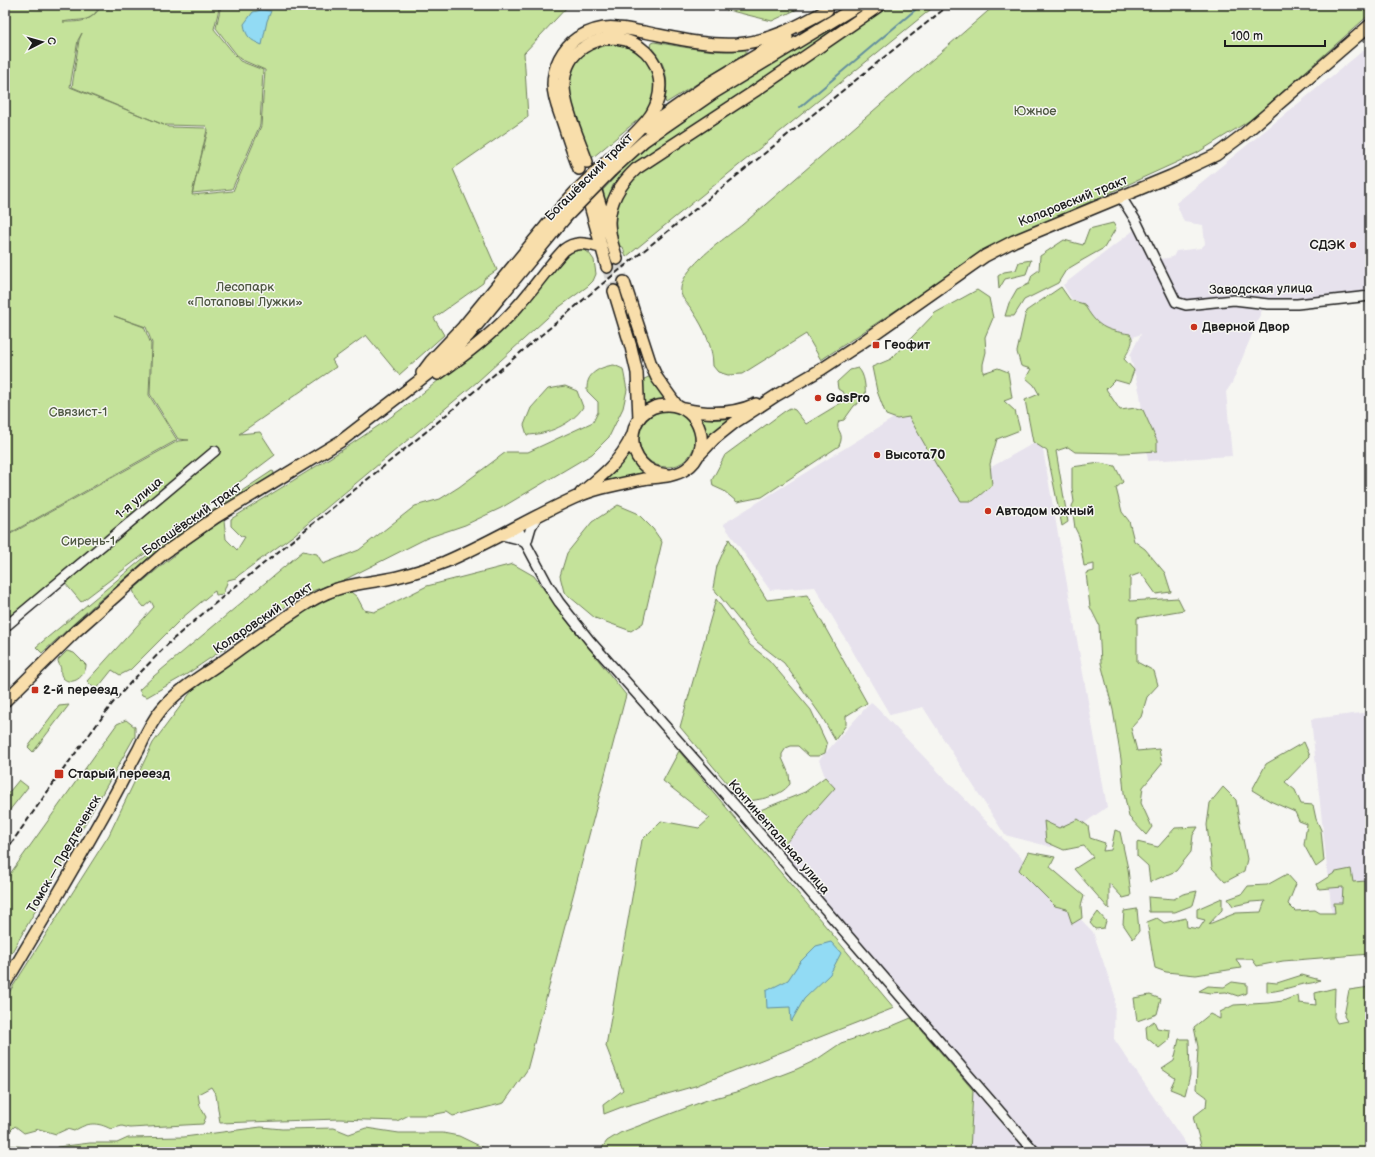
<svg xmlns="http://www.w3.org/2000/svg" width="1375" height="1157" font-family="'Balsamiq Sans',sans-serif">
<style>
.built{fill:#e7e2ed}
.green{fill:#c4e29a;stroke:#707f5b;fill-rule:evenodd}
.water{fill:#92dbf4;stroke:#638f9e}
.lines{fill:none;stroke-linecap:round;stroke-linejoin:round}
.stream{stroke:#638f9e;stroke-width:2}
.major-tunnel{stroke:#d5d5d2;stroke-width:11;stroke-dasharray:11 5.5;stroke-linecap:butt}
.minor-casing{stroke:#1c1c1c;stroke-width:12}
.major-casing{stroke:#1c1c1c;stroke-width:14}
.minor{stroke:#f6f6f2;stroke-width:9}
.major{stroke:#f8deab;stroke-width:11}
.rail{stroke:#1c1c1c;stroke-width:2;stroke-dasharray:6 3;stroke-linecap:butt}
.major-bridge-casing{stroke:#1c1c1c;stroke-width:14;stroke-linecap:butt}
.major-bridge{stroke:#f8deab;stroke-width:11}
.poi-dot{fill:#c8321e;stroke:#f6f6f2;stroke-width:1.5}
.labels{text-anchor:middle;dominant-baseline:central;stroke-width:3;stroke-linejoin:round;paint-order:stroke}
.park-label{font-size:13px;fill:#4e5742;stroke:#f6f6f2}
.street-label{font-size:13px;fill:#1c1c1c;stroke:#f6f6f2}
.poi-label{font-size:13px;font-weight:bold;fill:#1c1c1c;stroke:#f6f6f2;text-anchor:start}
</style>
<rect width="100%" height="100%" fill="#f6f6f2"/>
<filter id="ink" filterUnits="userSpaceOnUse"><feTurbulence type="fractalNoise" baseFrequency=".025" numOctaves="2"/><feDisplacementMap in="SourceGraphic" scale="8" xChannelSelector="R" yChannelSelector="G"/><feConvolveMatrix kernelMatrix="1 2 1 2 8 2 1 2 1" color-interpolation-filters="sRGB"/></filter>
<g filter="url(#ink)">
<!-- built -->
<path class="built" d="M 1370,45 L 1370,293 L 1297,301 L 1254,299 L 1244,296 L 1188,302 L 1179,296 L 1161,259 L 1173,257 L 1176,251 L 1201,248 L 1205,244 L 1203,225 L 1184,222 L 1176,203 Z
M 1134,230 L 1168,295 L 1176,306 L 1234,305 L 1262,310 L 1232,383 L 1226,392 L 1232,456 L 1148,461 L 1140,394 L 1130,355 L 1141,334 L 1107,347 L 1083,318 L 1063,285 Z
M 908,409 L 954,488 L 1041,439 L 1107,807 L 1051,847 L 1005,835 L 923,707 L 890,715 L 815,587 L 770,590 L 723,524 Z
M 871,702 L 1093,932 L 1115,996 L 1114,1039 L 1190,1150 L 1187,1152 L 1041,1152 L 779,850 L 835,788 L 825,777 L 819,760 Z
M 1370,712 L 1370,929 L 1334,933 L 1311,719 Z
M 973,1090 L 1027,1152 L 970,1152 Z"/>
<!-- green -->
<path class="green" d="M 5,5 L 100,5 C 91,25 79,18 63,22 C 81,22 90,22 101,7 L 109,9 L 110,5 L 220,5 L 214,29 L 240,61 L 263,70 L 260,125 L 232,189 L 192,193 L 208,130 L 206,126 L 165,125 L 168,127 L 205,128 L 207,130 L 192,195 L 233,191 L 261,126 L 265,70 L 240,59 L 216,28 L 221,5 L 569,5 L 524,53 L 528,117 L 453,169 L 497,270 L 484,279 L 483,283 L 434,318 L 444,335 L 399,375 L 366,335 L 332,360 L 336,367 L 239,434 L 260,432 L 275,455 L 81,602 L 60,577 L 5,624 L 5,537 L 178,441 L 189,440 L 178,439 L 150,394 L 152,343 L 146,327 L 114,316 L 144,327 L 151,344 L 149,395 L 177,440 L 5,536 ZM 82,33 L 79,40 L 72,87 L 164,125 L 70,87 L 78,40 Z
M 707,5 L 806,5 L 772,21 Z
M 887,5 L 936,5 L 626,257 L 623,247 L 619,246 C 609,207 622,187 653,163 L 841,39 Z
M 995,5 L 1370,5 L 1370,14 L 1252,119 L 1197,153 L 991,247 L 821,360 L 806,334 L 742,374 L 728,375 L 718,372 L 713,366 C 713,347 704,328 694,313 C 691,307 686,303 683,298 C 669,275 727,237 742,225 Z
M 859,13 L 836,31 L 646,156 L 622,175 L 613,185 L 606,204 L 603,190 L 629,162 L 648,146 L 718,97 L 851,16 Z
M 654,42 C 684,47 715,54 746,50 L 746,53 L 666,103 L 665,100 C 669,77 666,64 650,46 L 651,43 Z
M 602,44 L 626,44 L 645,58 L 650,66 L 655,84 L 654,93 L 647,112 L 592,158 C 580,129 554,79 583,54 C 588,49 596,47 602,44 Z
M 1113,223 L 1116,228 L 1104,248 L 1081,261 L 1066,270 L 1058,283 L 1024,300 L 1014,316 L 1005,316 L 1009,303 L 1017,289 L 1029,284 L 1032,275 L 1039,270 L 1040,256 L 1064,240 L 1083,245 L 1089,229 Z
M 581,248 L 589,253 L 594,260 L 596,274 L 593,281 L 588,286 L 558,308 L 477,382 L 294,535 L 239,575 L 236,578 L 228,580 L 223,594 L 216,595 L 215,591 L 212,593 L 182,618 L 130,670 L 120,675 L 112,670 L 96,690 L 87,681 L 154,607 L 151,601 L 144,607 L 136,598 L 133,590 C 162,565 191,540 224,520 L 226,539 L 237,550 L 245,537 L 241,536 L 231,526 L 231,519 L 344,449 L 384,422 L 414,400 L 504,328 L 569,251 Z
M 1031,260 L 1026,274 L 1005,279 L 999,289 L 998,276 L 1004,272 L 1016,270 L 1019,262 Z
M 1061,287 L 1070,300 L 1084,304 C 1097,327 1105,330 1130,334 C 1136,341 1128,351 1124,359 L 1134,370 L 1129,384 L 1115,380 L 1106,389 L 1120,410 L 1136,408 L 1143,410 L 1157,441 L 1157,451 L 1123,453 L 1075,452 L 1068,447 L 1056,451 L 1068,522 L 1062,526 L 1047,451 L 1033,442 L 1025,400 L 1039,394 L 1034,385 L 1026,378 L 1031,369 L 1021,366 L 1017,352 L 1026,311 Z
M 977,290 L 989,298 L 993,318 L 985,337 L 986,352 L 983,364 L 983,373 L 998,368 L 1008,372 L 1012,398 L 1004,401 L 1015,411 L 1020,430 L 997,439 L 990,464 L 992,485 L 973,501 L 961,501 L 937,466 L 909,417 L 897,419 L 886,415 L 877,391 L 872,367 L 891,359 L 935,313 Z
M 614,365 L 623,369 L 627,390 L 623,408 L 609,437 L 592,454 L 501,508 L 465,525 L 427,538 L 344,580 L 315,590 L 288,605 L 187,674 L 147,697 L 142,695 L 139,690 L 154,676 L 303,551 L 317,554 L 323,564 L 359,550 L 415,506 L 440,499 L 459,487 L 506,452 L 528,452 L 593,422 L 598,412 L 598,402 L 587,391 C 587,388 587,384 588,381 C 591,371 604,366 614,365 Z
M 858,368 C 865,374 866,389 865,398 L 854,406 L 844,420 L 839,421 C 834,432 846,431 839,446 L 762,497 L 737,502 L 724,491 L 713,486 L 712,480 L 725,455 L 785,411 L 790,408 L 795,410 L 806,424 L 844,401 L 846,397 L 844,393 L 838,389 L 837,382 L 850,370 Z
M 651,376 L 665,399 L 655,401 L 643,408 L 644,397 L 642,380 Z
M 565,386 L 577,391 L 583,407 C 573,424 546,435 527,435 L 524,425 L 531,408 L 548,389 Z
M639 439a28 28 0 1 1 56 0a28 28 0 1 1-56 0Z
M 731,416 L 732,418 L 719,427 L 707,439 L 705,430 L 701,418 L 718,419 Z
M 628,450 L 634,462 L 644,473 L 617,479 L 600,486 Z
M 1100,463 L 1115,466 L 1123,482 L 1116,488 L 1122,512 L 1129,521 L 1134,541 L 1145,549 L 1165,573 L 1171,592 L 1156,594 L 1141,573 L 1130,577 L 1130,601 L 1178,598 L 1184,610 L 1137,618 L 1137,662 L 1154,671 L 1158,685 L 1147,697 L 1141,717 L 1131,728 L 1137,751 L 1159,749 L 1162,764 L 1143,787 L 1141,803 L 1152,827 L 1146,835 L 1129,817 L 1124,793 L 1121,759 L 1113,710 L 1101,663 L 1099,625 L 1090,607 L 1086,573 L 1094,571 L 1094,564 L 1084,566 L 1079,536 L 1075,528 L 1072,506 L 1074,502 L 1072,488 L 1072,467 Z
M 272,471 L 274,472 L 273,476 L 177,537 L 152,555 L 93,606 L 42,653 L 36,647 L 157,547 Z
M 618,505 L 637,513 L 653,529 L 662,542 L 643,623 L 631,631 L 595,618 L 564,592 L 560,576 L 567,553 L 592,522 Z
M 729,539 L 767,600 L 807,595 L 867,703 L 846,716 L 846,725 L 835,740 L 822,717 L 784,663 L 757,642 L 713,588 L 717,566 Z
M 513,564 L 534,576 L 561,613 L 626,695 L 527,1070 L 504,1103 L 453,1116 L 447,1112 L 431,1115 L 409,1115 L 397,1121 L 339,1119 L 220,1123 L 216,1095 L 211,1087 L 198,1094 L 200,1106 L 206,1117 L 203,1124 L 130,1128 L 122,1126 L 111,1129 C 97,1122 88,1122 74,1131 L 67,1129 L 56,1134 L 39,1129 L 24,1133 L 15,1126 L 11,1130 L 5,1132 L 5,999 L 109,835 L 153,743 L 194,688 L 298,615 L 339,594 L 351,592 L 357,597 L 364,610 L 374,612 L 383,608 L 427,586 Z
M 716,599 L 750,645 L 769,660 L 811,710 L 827,744 L 825,753 L 818,756 L 809,756 L 798,746 L 791,746 L 786,748 L 782,754 L 782,758 L 789,774 L 790,784 C 779,798 760,799 743,802 L 680,727 Z
M 67,651 L 74,653 L 86,665 C 86,676 72,687 63,678 C 59,673 62,671 60,666 C 59,664 58,662 58,660 Z
M 69,705 L 33,752 L 28,747 L 59,706 Z
M 126,720 L 135,727 L 135,736 L 5,964 L 5,881 L 117,724 Z
M 1304,742 L 1310,756 L 1285,782 L 1295,790 L 1301,804 L 1313,805 L 1316,819 L 1321,830 L 1324,861 L 1316,867 L 1304,845 L 1307,824 L 1299,821 L 1295,812 L 1270,801 L 1252,790 L 1266,764 Z
M 679,751 L 894,1008 L 695,1086 L 622,1107 L 604,1114 L 603,1105 L 623,1090 L 606,1046 L 642,840 L 661,821 L 699,828 L 710,818 L 663,781 Z
M 825,777 L 835,788 L 783,846 L 753,813 L 805,792 Z
M 19,780 L 28,787 L 5,816 L 5,797 Z
M 1223,787 L 1236,800 L 1238,814 L 1247,859 L 1244,872 L 1225,882 L 1212,868 L 1207,825 L 1210,803 Z
M 1078,819 L 1088,826 L 1090,838 L 1105,843 L 1103,851 L 1111,850 L 1115,830 L 1120,832 L 1128,869 L 1131,896 L 1123,898 L 1109,883 L 1109,909 L 1074,869 L 1093,857 L 1084,846 L 1064,850 L 1046,842 L 1044,821 L 1059,828 Z
M 1198,827 L 1193,835 L 1191,852 L 1176,871 L 1150,882 L 1148,866 L 1137,856 L 1137,842 L 1158,847 L 1175,828 Z
M 1028,852 L 1055,857 L 1050,867 L 1084,896 L 1081,906 L 1082,918 L 1072,924 L 1067,909 L 1055,906 L 1019,870 Z
M 1369,864 L 1370,864 L 1370,954 L 1283,961 L 1257,966 L 1252,959 L 1236,959 L 1241,968 L 1196,975 L 1166,972 L 1155,968 L 1147,922 L 1157,918 L 1164,923 L 1186,918 L 1187,927 L 1199,929 L 1205,920 L 1197,918 L 1197,909 L 1222,898 L 1222,910 L 1209,924 L 1236,913 L 1261,912 L 1265,901 L 1251,902 L 1233,906 L 1228,899 L 1242,894 L 1248,886 L 1267,885 L 1287,874 L 1296,884 L 1288,904 L 1295,911 L 1315,910 L 1320,913 L 1335,913 L 1334,903 L 1342,903 L 1343,887 L 1319,889 L 1317,884 L 1336,872 L 1351,869 L 1353,882 L 1366,881 Z
M 1197,891 L 1193,905 L 1175,912 L 1149,912 L 1148,897 L 1174,899 L 1183,894 Z
M 1137,909 L 1139,931 L 1133,939 L 1123,924 L 1124,911 Z
M 1098,912 L 1106,921 L 1104,928 L 1095,929 L 1090,923 Z
M 1302,975 L 1320,980 C 1313,984 1307,983 1299,985 C 1288,988 1279,991 1267,992 L 1267,982 L 1277,983 Z
M 1232,982 L 1247,984 L 1247,993 L 1238,996 L 1226,992 L 1210,993 L 1199,991 L 1208,986 L 1224,987 Z
M 1370,987 L 1370,1152 L 1203,1152 L 1193,1117 L 1206,1107 L 1207,1097 L 1196,1089 L 1198,1047 L 1194,1027 L 1210,1014 L 1220,1019 L 1220,1012 L 1234,1005 L 1268,1003 L 1283,1001 L 1298,995 L 1299,1003 L 1316,1005 L 1315,993 L 1335,988 L 1334,1017 L 1337,1023 L 1347,1021 L 1344,1016 L 1349,990 Z
M 1150,995 L 1161,999 L 1157,1014 L 1137,1021 L 1134,998 Z
M 911,1018 L 973,1090 L 970,1152 L 599,1152 L 607,1141 L 620,1133 L 707,1100 L 737,1092 L 797,1069 L 816,1060 L 841,1043 L 892,1026 Z
M 1154,1021 L 1157,1028 L 1170,1030 L 1169,1040 L 1159,1048 L 1147,1038 L 1146,1027 Z
M 1179,1039 L 1189,1039 L 1190,1075 L 1185,1095 L 1170,1089 L 1175,1078 L 1162,1069 L 1174,1061 Z
M 261,1127 L 282,1129 L 334,1128 L 349,1134 L 366,1128 L 399,1133 L 443,1133 L 459,1136 L 488,1150 L 488,1152 L 53,1152 L 57,1147 L 90,1143 L 117,1143 L 128,1138 L 184,1137 Z
M 5,1145 L 38,1148 L 45,1152 L 5,1152 Z"/>
<!-- water -->
<path class="water" d="M 261,10 L 271,11 L 267,21 L 262,45 C 250,40 246,37 244,24 L 253,12 Z
M 831,942 L 841,953 L 830,974 L 804,999 L 791,1022 L 790,1007 L 767,1008 L 766,991 L 788,980 L 800,962 L 816,946 Z"/>
<g class="lines">
<!-- stream -->
<path class="stream" d="M 800,107 L 921,5"/>
<!-- major-tunnel -->
<path class="major-tunnel" d="M 617,259 L 624,282
M 607,267 L 614,291"/>
<defs>
<path id="minor" d="M 1121,197 L 1136,221 L 1176,302 L 1186,305 L 1234,300 L 1268,304 L 1297,304 L 1370,296
M 517,527 L 548,585 L 559,602 L 590,641 L 741,812 L 1035,1152
M 502,535 L 519,539 L 525,543
M 526,544 L 531,527 L 537,517
M 5,627 L 215,451"/>
<path id="major" d="M 647,127 L 710,83 L 787,37
M 587,162 C 580,141 563,105 564,83 C 565,69 571,55 584,47 C 631,18 679,67 652,113 C 646,124 628,139 620,149
M 604,164 L 624,145
M 579,169 C 573,154 568,138 563,123 C 559,111 553,98 553,85 C 553,67 562,48 577,38 C 589,31 603,26 617,28 C 626,28 635,31 644,32 C 675,38 706,46 737,44 C 771,41 798,26 827,10
M 611,171 L 644,141 L 715,92 L 859,5
M 596,191 L 617,259
M 589,202 L 607,267
M 612,244 C 611,237 609,229 609,222 C 610,200 621,183 636,169 L 755,91 L 880,5
M 624,282 L 651,365 L 657,378 L 677,406
M 614,291 L 631,347 L 637,373 L 639,419
M 422,373 L 431,361 L 463,327 L 559,210
M 438,374 C 467,354 494,333 517,307 C 534,288 547,268 564,250 C 576,240 587,244 601,247
M 685,409 C 710,415 733,414 756,404
M 700,454 L 714,439 L 734,423 L 777,395 L 822,369 L 857,346 L 985,256 L 1014,241 L 1171,176 L 1216,155 L 1244,134 L 1370,25
M 581,493 C 604,474 619,463 632,436
M 5,701 L 75,632 L 163,554 L 216,517 L 341,441 L 442,363 L 468,336 L 566,217
M 5,984 C 42,922 78,861 113,798 C 122,782 130,765 139,749 C 145,736 151,722 161,710 C 178,689 204,675 226,659 C 245,645 265,631 285,618 C 297,610 309,601 322,595 C 346,583 372,583 397,577 C 413,573 430,568 445,562 C 489,543 530,518 574,498 C 595,488 620,484 643,479 C 657,477 674,477 686,469 C 714,451 701,406 668,405 C 622,404 620,472 668,475"/>
</defs>
<!-- minor casing -->
<use href="#minor" class="minor-casing"/>
<!-- major casing -->
<use href="#major" class="major-casing"/>
<!-- minor -->
<use href="#minor" class="minor"/>
<!-- major -->
<use href="#major" class="major"/>
<!-- rail -->
<path class="rail" d="M 5,852 L 60,774 L 112,704 L 131,682 L 172,640 L 225,595 L 427,431 L 601,285 L 949,5"/>
<defs>
<path id="major-bridge" d="M 559,210 L 577,190 L 604,164
M 566,217 L 611,171"/>
</defs>
<!-- major-bridge casing -->
<use href="#major-bridge" class="major-bridge-casing"/>
<!-- major-bridge -->
<use href="#major-bridge" class="major-bridge"/>
</g>
</g>
<!-- markers -->
<g class="poi-dot">
<circle cx="1353" cy="245" r="4"/>
<circle cx="1194" cy="327" r="4"/>
<rect x="872" y="341" width="8" height="8" rx="2"/>
<circle cx="818" cy="398" r="4"/>
<circle cx="877" cy="455" r="4"/>
<circle cx="988" cy="511" r="4"/>
<rect x="31" y="686" width="8" height="8" rx="2"/>
<rect x="54" y="769" width="10" height="10" rx="2"/>
</g>
<g class="labels">
<!-- park labels -->
<g class="park-label">
<text x="1035" y="111">Южное</text>
<text x="245" y="287">Лесопарк<tspan x="245" dy="15">«Потаповы Лужки»</tspan></text>
<text x="78" y="412">Связист-1</text>
<text x="88" y="541">Сирень-1</text>
</g>
<!-- street labels -->
<g class="street-label">
<text transform="translate(589 177) rotate(-45)">Богашёвский тракт</text>
<text transform="translate(1073 201) rotate(-22)">Коларовский тракт</text>
<text transform="translate(1261 289) rotate(-1)">Заводская улица</text>
<text transform="translate(139 498) rotate(-40)">1-я улица</text>
<text transform="translate(192 519) rotate(-35)">Богашёвский тракт</text>
<text transform="translate(263 618) rotate(-34)">Коларовский тракт</text>
<text transform="translate(779 837) rotate(49)">Континентальная улица</text>
<text transform="translate(64 854) rotate(-60)">Томск — Предтеченск</text>
</g>
<!-- poi labels -->
<g class="poi-label">
<text x="1345" y="245" text-anchor="end">СДЭК</text>
<text x="1202" y="327">Дверной Двор</text>
<text x="884" y="345">Геофит</text>
<text x="826" y="398">GasPro</text>
<text x="885" y="455">Высота70</text>
<text x="996" y="511">Автодом южный</text>
<text x="43" y="690">2-й переезд</text>
<text x="68" y="774">Старый переезд</text>
</g>
</g>
<!-- margin -->
<rect width="1375" height="1157" fill="none" stroke="#f6f6f2" stroke-width="20"/>
<rect x="10" y="10" width="1355" height="1137" fill="none" stroke="#1c1c1c" stroke-width="1.5" filter="url(#ink)"/>
<!-- north arrow -->
<g transform="translate(42 42) rotate(84)" stroke="#f6f6f2" stroke-width="3" paint-order="stroke">
<path d="M0-3L7 15L0 10L-7 15Z" fill="#1c1c1c"/>
<text y="-6" font-size="11" font-weight="bold" text-anchor="middle" fill="#1c1c1c">С</text>
</g>
<!-- scale -->
<path d="M1225 40v6h100v-6" fill="none" stroke="#1c1c1c" stroke-width="2"/>
<text x="1231" y="40" font-size="12" fill="#1c1c1c" stroke="#f6f6f2" stroke-width="3" paint-order="stroke">100 m</text>
</svg>
